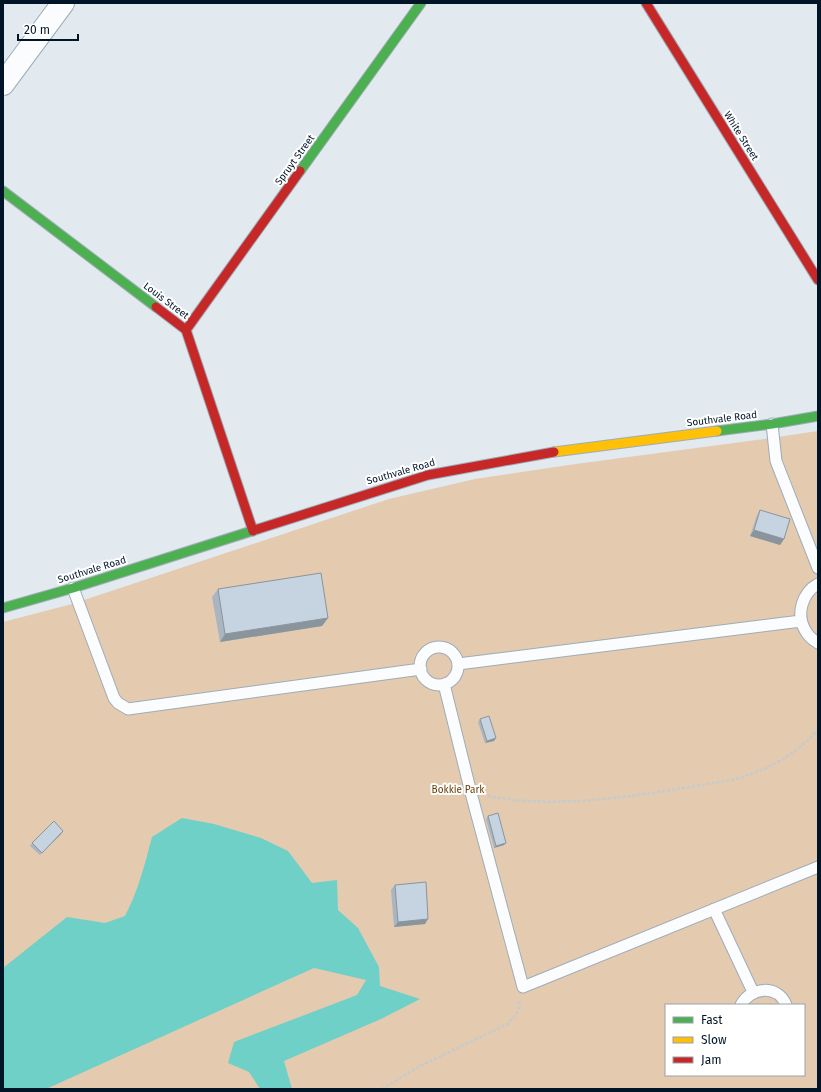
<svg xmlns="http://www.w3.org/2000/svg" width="821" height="1092" font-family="'Fira Sans',sans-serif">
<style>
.green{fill:#e4caaf;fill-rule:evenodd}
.water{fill:#6fd0c8}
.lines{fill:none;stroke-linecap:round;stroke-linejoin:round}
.lane-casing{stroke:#9eacb8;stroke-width:13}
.street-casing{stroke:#9eacb8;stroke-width:24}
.fast-casing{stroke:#9eacb8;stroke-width:11}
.slow-casing{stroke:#9eacb8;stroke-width:11}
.jam-casing{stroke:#9eacb8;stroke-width:11}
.path{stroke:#c4cacd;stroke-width:2.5;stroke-dasharray:3 2;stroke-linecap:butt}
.lane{stroke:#fbfcfd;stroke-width:11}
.street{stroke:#fbfcfd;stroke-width:22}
.fast{stroke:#4caf50;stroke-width:9}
.slow{stroke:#ffc107;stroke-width:9}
.jam{stroke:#c62828;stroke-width:9}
.wall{fill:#a9b6c1}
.shaded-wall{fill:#8a949d}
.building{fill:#c5d4e0;stroke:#8a949d}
.labels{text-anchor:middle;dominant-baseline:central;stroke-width:4;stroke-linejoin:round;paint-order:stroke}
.street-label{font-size:10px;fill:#001628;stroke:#fff}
.park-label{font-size:10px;fill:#683d05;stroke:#fff}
</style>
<rect width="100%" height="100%" fill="#e2e9ef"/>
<!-- green -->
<path class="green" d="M 818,431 L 818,1089 L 3,1089 L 3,622 L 72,604 L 389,499 L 475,479 L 576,464 L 764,439 ZM 666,1005 L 804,1005 L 804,1075 L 666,1075 Z"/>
<!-- water -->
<path class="water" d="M 182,818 L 214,824 L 261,838 L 288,851 L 312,883 L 337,880 L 338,910 L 358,928 L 379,967 L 380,986 L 420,999 L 381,1019 L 284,1061 L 292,1089 L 260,1089 L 249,1072 L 228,1063 L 234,1042 L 357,995 L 366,980 L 314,968 L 46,1089 L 3,1089 L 3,968 L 67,917 L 105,923 L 125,916 C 138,891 145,864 152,837 Z"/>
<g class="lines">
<defs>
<path id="lane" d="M 772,424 L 776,461 L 818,568
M 818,584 C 802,593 796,614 805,630 C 808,636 813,640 818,643
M 73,588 L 114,698 L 118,703 L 128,709 L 421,669
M420 666a19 19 0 1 1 38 0a19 19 0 1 1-38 0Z
M 458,664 L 801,621
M 444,684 L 471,793 L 523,987 L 818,867
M 714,909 L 753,992
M 741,1005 C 750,987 778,984 786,1005"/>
<path id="street" d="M 3,84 L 63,3"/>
<path id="fast" d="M 300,171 L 421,3
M 3,191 L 156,307
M 717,431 L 772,424 L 818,416
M 3,608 L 73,588 L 258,529"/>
<path id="slow" d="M 554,452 L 717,431"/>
<path id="jam" d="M 646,3 L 818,280
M 156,307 L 186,330 L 253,531
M 186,330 L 300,171
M 258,529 L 428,475 L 554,452"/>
</defs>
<!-- lane casing -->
<use href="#lane" class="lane-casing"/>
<!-- street casing -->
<use href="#street" class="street-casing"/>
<!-- fast casing -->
<use href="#fast" class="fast-casing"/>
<!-- slow casing -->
<use href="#slow" class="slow-casing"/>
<!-- jam casing -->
<use href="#jam" class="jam-casing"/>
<!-- path -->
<path class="path" d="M 488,796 C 567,811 648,793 726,781 C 761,774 796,756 818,729
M 382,1089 L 420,1066 L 508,1024 L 517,1013 L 520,1001"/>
<!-- lane -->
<use href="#lane" class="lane"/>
<!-- street -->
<use href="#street" class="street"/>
<!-- fast -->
<use href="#fast" class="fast"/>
<!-- slow -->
<use href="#slow" class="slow"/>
<!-- jam -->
<use href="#jam" class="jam"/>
</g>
<!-- wall -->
<path class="wall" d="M 760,510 L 784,539 L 780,545 L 750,536 L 757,515 Z
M 218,589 L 328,618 L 322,626 L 220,642 L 212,597 Z
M 480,719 L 494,741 L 485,743 L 478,722 Z
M 488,816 L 504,845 L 494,848 L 486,819 Z
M 61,834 L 40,855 L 30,846 L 32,843 Z
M 395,885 L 425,924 L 394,927 L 391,890 Z"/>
<!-- shaded-wall -->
<path class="shaded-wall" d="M 754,530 L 784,539 L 780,545 L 750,536 Z
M 328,618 L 322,626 L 220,642 L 225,634 Z
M 496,738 L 494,741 L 485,743 L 487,741 Z
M 63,831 L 61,834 L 40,855 L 42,853 Z
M 506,843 L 504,845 L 494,848 L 496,846 Z
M 428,919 L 425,924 L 394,927 L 398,922 Z"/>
<!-- building -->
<path class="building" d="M 760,510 L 790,519 L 784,539 L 754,530 Z
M 321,573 L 328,618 L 225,634 L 218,589 Z
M 489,716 L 496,738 L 487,741 L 480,719 Z
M 498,813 L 506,843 L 496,846 L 488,816 Z
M 54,821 L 63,831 L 42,853 L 32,843 Z
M 426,882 L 428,919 L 398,922 L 395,885 Z"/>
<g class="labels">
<!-- street labels -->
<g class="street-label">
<text transform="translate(741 136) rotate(58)">White Street</text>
<text transform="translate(295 160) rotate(-54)">Spruyt Street</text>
<text transform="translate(166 301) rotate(37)">Louis Street</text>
<text transform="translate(722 419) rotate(-7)">Southvale Road</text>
<text transform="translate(401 472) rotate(-16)">Southvale Road</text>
<text transform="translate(92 570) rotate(-17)">Southvale Road</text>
</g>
<!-- park labels -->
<g class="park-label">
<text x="458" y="790">Bokkie Park</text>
</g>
</g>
<!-- border -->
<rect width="821" height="1092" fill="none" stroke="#001628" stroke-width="8"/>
<!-- legend -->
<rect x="665" y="1004" width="140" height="72" fill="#ffffff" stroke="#99a2a9"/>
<rect x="673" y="1017" width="20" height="6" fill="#4caf50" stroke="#99a2a9"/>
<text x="701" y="1024" font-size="12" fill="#001628">Fast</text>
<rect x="673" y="1037" width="20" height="6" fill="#ffc107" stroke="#99a2a9"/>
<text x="701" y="1044" font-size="12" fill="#001628">Slow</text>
<rect x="673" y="1057" width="20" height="6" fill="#c62828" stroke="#99a2a9"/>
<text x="701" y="1064" font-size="12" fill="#001628">Jam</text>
<!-- scale -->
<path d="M18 34v6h60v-6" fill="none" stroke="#001628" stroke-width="2"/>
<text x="24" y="34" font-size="12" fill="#001628" stroke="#ffffff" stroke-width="3" paint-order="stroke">20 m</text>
</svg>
